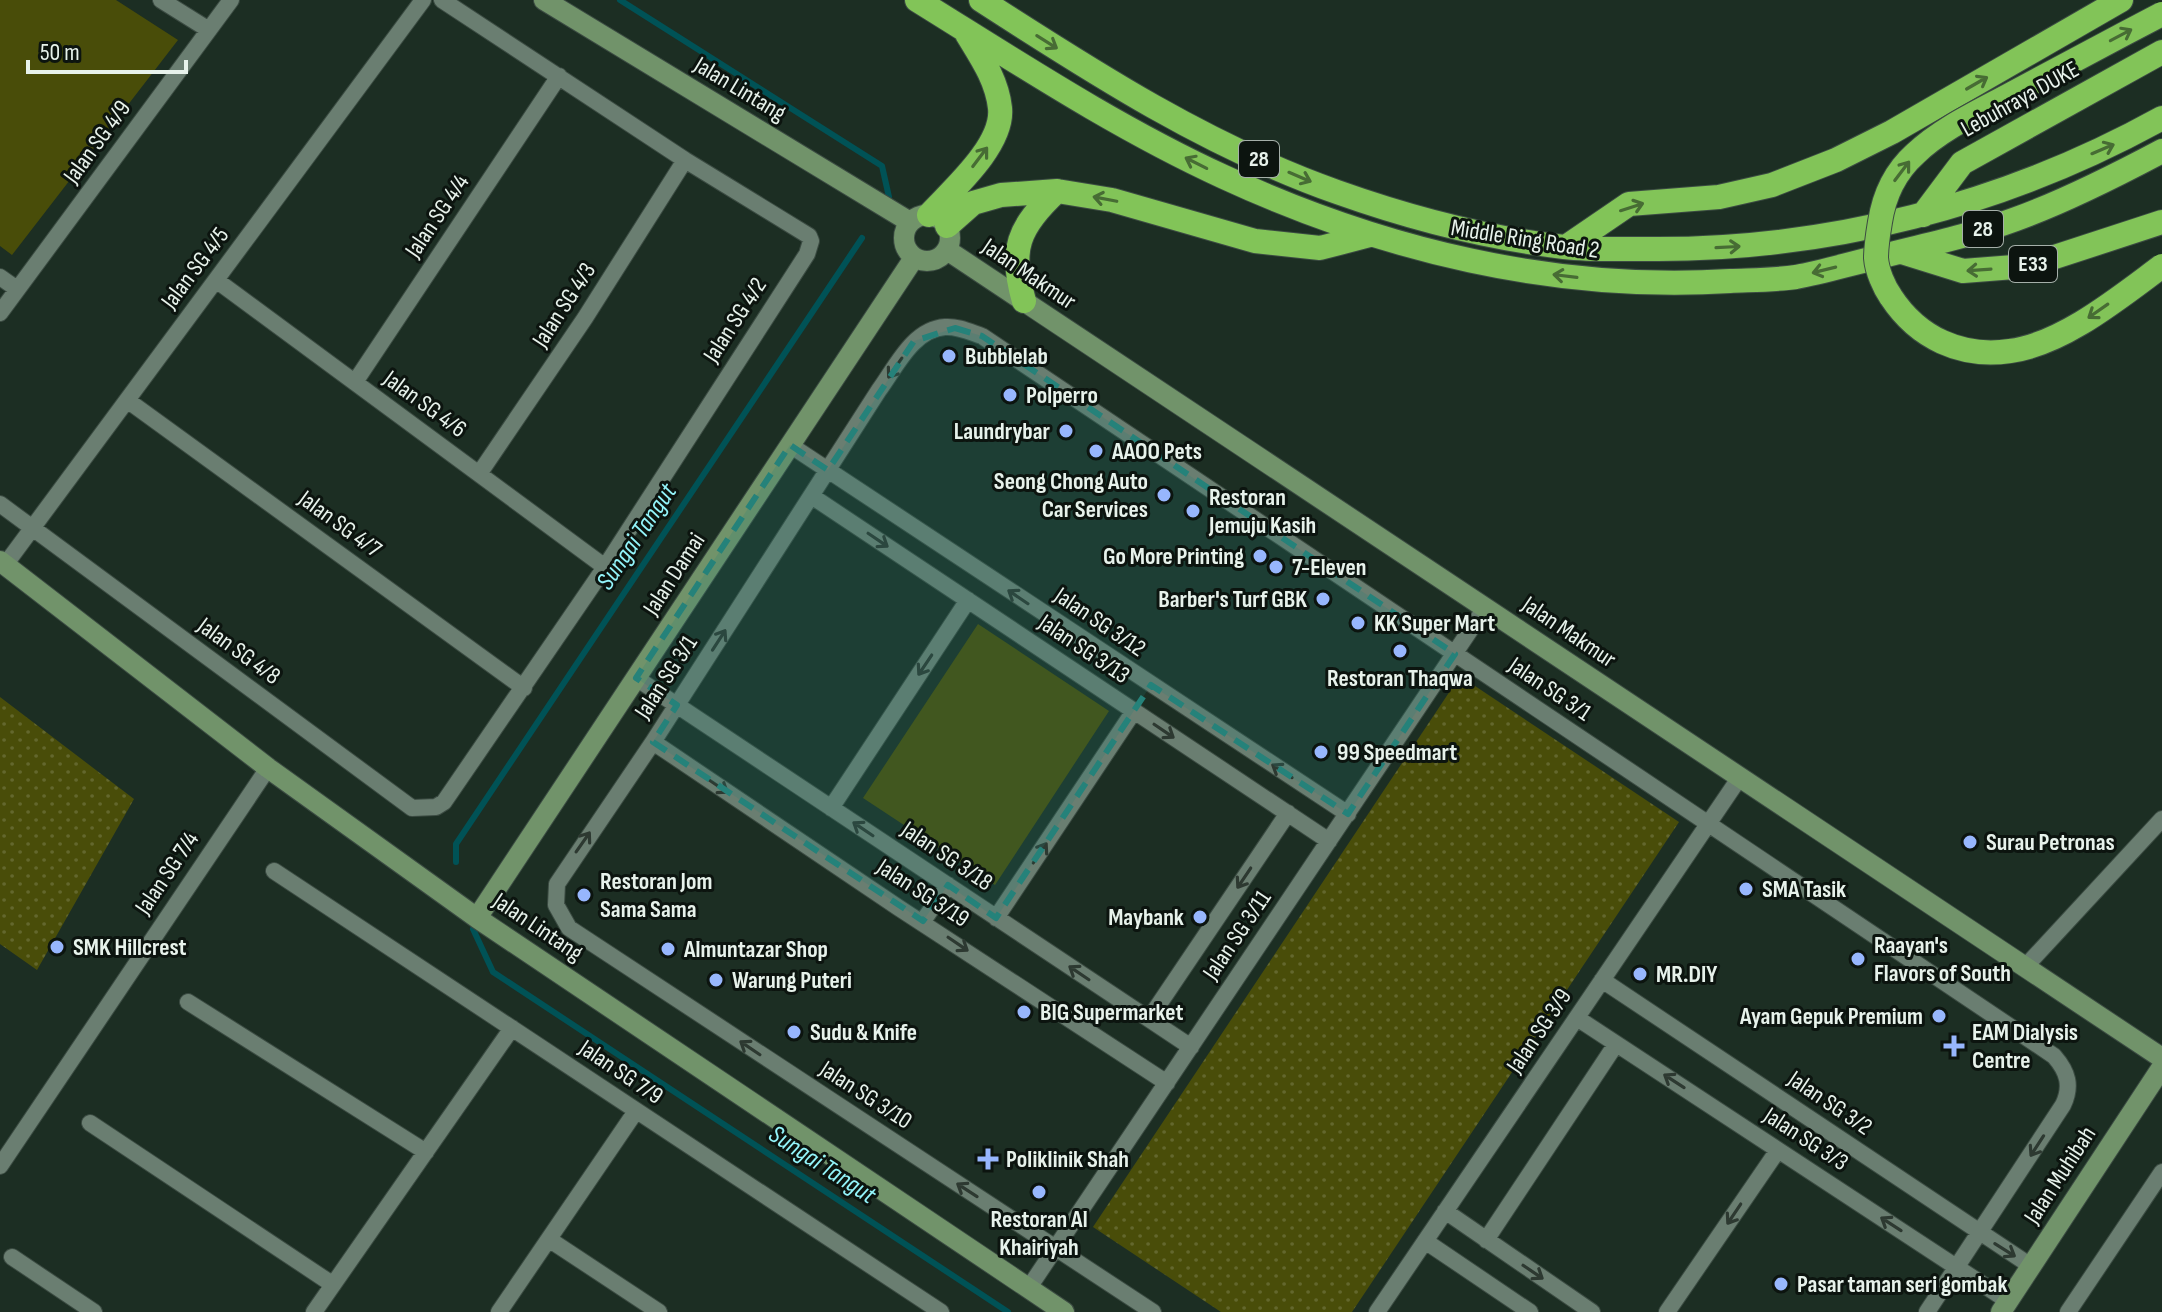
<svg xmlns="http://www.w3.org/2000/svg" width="2162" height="1312" font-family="'Sofia Sans Condensed',sans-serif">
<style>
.grass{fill:url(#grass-dots)}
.park{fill:#494d09}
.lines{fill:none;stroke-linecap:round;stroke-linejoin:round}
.stream{stroke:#005256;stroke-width:6}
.street-casing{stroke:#3b4b42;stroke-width:18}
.secondary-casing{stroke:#3b4b42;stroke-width:22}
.highway-casing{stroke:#3b4b42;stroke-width:26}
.street{stroke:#6a7e71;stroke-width:16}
.secondary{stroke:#71936a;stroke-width:20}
.highway{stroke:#82c458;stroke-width:24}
.highway-bridge-casing{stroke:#3b4b42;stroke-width:26;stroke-linecap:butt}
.highway-bridge{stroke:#82c458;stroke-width:24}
.oneway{stroke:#476c34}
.oneway2{stroke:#2d3931}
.marked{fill:#25827a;fill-opacity:0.2;stroke:#25827a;stroke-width:6;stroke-dasharray:16 10;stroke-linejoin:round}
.poi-dot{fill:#97b6fd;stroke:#0c140f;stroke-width:3}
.labels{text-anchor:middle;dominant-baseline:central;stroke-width:6;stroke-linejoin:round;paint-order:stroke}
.shield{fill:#0c140f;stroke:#a5afa9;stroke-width:2}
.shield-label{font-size:22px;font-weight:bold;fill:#e7f2eb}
.street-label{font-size:24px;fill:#e7f2eb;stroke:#0c140f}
.poi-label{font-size:24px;font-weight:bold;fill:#e7f2eb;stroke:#0c140f;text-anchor:start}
.water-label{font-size:26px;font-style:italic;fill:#93f4fa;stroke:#0c140f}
</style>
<defs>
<pattern id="grass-dots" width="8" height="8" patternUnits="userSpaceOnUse" patternTransform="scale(2)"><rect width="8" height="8" fill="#494d09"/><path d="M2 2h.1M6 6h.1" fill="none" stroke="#63672d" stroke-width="1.8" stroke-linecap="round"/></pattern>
</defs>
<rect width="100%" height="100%" fill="#1c2e23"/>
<!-- grass -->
<path class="grass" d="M 1460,676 L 1679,822 L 1352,1312 L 1221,1312 L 1093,1227 Z
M 0,697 L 134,799 L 37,970 L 0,944 Z"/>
<!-- park -->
<path class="park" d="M 0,0 L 116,0 L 178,40 L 12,255 L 0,246 Z
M 978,624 L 1109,711 L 995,885 L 863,798 Z"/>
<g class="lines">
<!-- stream -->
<path class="stream" d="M 620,0 L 882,166 L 889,197
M 456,862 L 456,844 L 862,238
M 473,929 L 493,972 L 1008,1312"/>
<defs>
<path id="street" d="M 161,0 L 209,30
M 0,277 L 17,289
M 216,280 L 605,567
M 0,313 L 231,0
M 355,382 L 559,76
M 127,400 L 524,688
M 790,445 L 1348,814
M 479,474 L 585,318 L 685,160
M 813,497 L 1329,841
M 0,504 L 412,808 L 436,807 L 444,802 L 605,567 L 807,254 L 811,241 L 809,236 L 685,160 L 442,0
M 5,565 L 423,0
M 636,678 L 1191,1047
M 653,742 L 899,908 L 1167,1083
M 831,808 L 968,600
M 274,871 L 941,1312
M 996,918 L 1134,711
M 923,921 L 948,885
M 2025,967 L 2162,819
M 1602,980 L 2031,1266
M 188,1002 L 426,1152
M 1577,1018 L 2008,1301
M 1149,1019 L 1288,813
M 90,1123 L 332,1284
M 0,1166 L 268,768
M 1445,1211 L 1592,1312
M 550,1240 L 659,1312
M 1486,1240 L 1616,1044
M 1425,1241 L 1530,1312
M 12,1257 L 94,1312
M 1028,1289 L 1485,608
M 314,1312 L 512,1028
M 499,1312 L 636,1111
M 1153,1312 L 569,928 L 556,905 L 557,884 L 653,742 L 879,390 C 896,367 913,329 945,327 C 958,326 970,332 982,336 L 2054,1056 C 2068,1072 2072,1086 2063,1105 L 1927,1312
M 1377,1312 L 1740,777
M 1667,1312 L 1778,1150
M 2068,1312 L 2162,1172"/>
<path id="secondary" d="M 544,0 L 910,222
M904 238a23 23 0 1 1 46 0a23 23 0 1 1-46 0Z
M 947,250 L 2162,1058
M 0,561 L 268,768 L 477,918 L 1064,1312
M 477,918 L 914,258
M 2001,1312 L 2162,1067"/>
<path id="highway" d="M 917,0 C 1017,62 1117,128 1224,177 C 1382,250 1555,292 1730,281 C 1752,280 1775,280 1796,277 C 1823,272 1849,264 1875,258 C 1922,246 1970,236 2016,219 C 2066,201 2115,176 2162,151
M 981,0 C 1094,73 1209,147 1337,192 C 1410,218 1487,238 1564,247 C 1591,250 1619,249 1646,249 C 1827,251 2005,205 2162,118
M 929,215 C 952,190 1004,145 1000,108 C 997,80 981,57 967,34
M 1923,215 L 1962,163 L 2162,52
M 947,226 L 973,203 L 1001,195 L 1057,191 L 1112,200 L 1255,241 L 1320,248 L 1370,235
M 1566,247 L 1629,204 L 1719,197 L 1772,185 L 1836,160 L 1892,132 L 2121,0
M 1902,252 L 1963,271 L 2027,266 L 2162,222
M 1024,301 C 1009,250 1018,227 1057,191"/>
</defs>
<!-- street casing -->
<use href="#street" class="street-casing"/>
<!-- secondary casing -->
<use href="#secondary" class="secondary-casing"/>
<!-- highway casing -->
<use href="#highway" class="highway-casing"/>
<!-- street -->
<use href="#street" class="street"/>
<!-- secondary -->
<use href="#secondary" class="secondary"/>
<!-- highway -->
<use href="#highway" class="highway"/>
<defs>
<path id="highway-bridge" d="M 2162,14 C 2112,40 2062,67 2013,93 C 1980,111 1942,128 1915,154 C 1895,172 1884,196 1880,222 C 1878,234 1876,246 1876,258 C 1877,271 1884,287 1891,297 C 1918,338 1961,358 2010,351 C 2063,344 2120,297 2162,266"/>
</defs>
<!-- highway-bridge casing -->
<use href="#highway-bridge" class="highway-bridge-casing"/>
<!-- highway-bridge -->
<use href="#highway-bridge" class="highway-bridge"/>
</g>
<!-- one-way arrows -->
<defs><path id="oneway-shaft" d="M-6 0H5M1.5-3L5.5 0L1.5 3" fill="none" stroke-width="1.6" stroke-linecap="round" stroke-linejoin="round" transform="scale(2)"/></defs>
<g class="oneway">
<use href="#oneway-shaft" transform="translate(2121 35) rotate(-28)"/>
<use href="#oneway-shaft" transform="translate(1047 42) rotate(32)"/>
<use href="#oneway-shaft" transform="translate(1977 83) rotate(-30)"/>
<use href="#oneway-shaft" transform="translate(2103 149) rotate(-23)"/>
<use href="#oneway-shaft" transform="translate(980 157) rotate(-53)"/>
<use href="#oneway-shaft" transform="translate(1196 163) rotate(-153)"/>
<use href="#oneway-shaft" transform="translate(1902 171) rotate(-53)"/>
<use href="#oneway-shaft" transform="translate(1300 177) rotate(23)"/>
<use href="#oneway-shaft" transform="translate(1105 199) rotate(-169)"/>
<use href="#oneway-shaft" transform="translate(1632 207) rotate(-18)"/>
<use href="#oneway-shaft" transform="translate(1728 247) rotate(-3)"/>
<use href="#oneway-shaft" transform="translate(1824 270) rotate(166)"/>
<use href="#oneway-shaft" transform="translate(1979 270) rotate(176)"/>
<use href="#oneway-shaft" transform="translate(1565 276) rotate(-173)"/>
<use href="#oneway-shaft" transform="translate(2098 311) rotate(145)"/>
</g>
<g class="oneway2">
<use href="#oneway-shaft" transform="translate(895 368) rotate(125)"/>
<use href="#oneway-shaft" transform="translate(878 540) rotate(34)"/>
<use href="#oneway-shaft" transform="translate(1018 597) rotate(-146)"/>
<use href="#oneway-shaft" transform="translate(719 640) rotate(-57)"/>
<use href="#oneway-shaft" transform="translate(925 665) rotate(124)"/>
<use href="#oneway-shaft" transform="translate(1164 731) rotate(34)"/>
<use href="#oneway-shaft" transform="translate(1282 771) rotate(-147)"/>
<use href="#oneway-shaft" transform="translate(718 786) rotate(34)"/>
<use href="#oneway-shaft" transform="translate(863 829) rotate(-146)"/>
<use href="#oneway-shaft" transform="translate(583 842) rotate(-55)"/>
<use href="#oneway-shaft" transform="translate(1040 853) rotate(-56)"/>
<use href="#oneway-shaft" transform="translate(1244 878) rotate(124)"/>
<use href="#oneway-shaft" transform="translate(958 944) rotate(34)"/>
<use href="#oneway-shaft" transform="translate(1079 973) rotate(-146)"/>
<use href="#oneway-shaft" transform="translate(750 1048) rotate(-146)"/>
<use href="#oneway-shaft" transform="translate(1674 1081) rotate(-147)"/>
<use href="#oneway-shaft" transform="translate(2037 1146) rotate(123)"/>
<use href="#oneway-shaft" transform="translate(967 1190) rotate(-147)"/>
<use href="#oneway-shaft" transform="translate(1734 1214) rotate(124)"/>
<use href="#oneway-shaft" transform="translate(1891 1224) rotate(-147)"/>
<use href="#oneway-shaft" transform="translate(2005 1250) rotate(32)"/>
<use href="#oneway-shaft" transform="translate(1533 1272) rotate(34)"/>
</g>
<!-- marked area -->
<path class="marked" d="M 955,328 L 982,336 L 1455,654 L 1348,814 L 1151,685 L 996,918 L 948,885 L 923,921 L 653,742 L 677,705 L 636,678 L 790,445 L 828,470 L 914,341 Z"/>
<!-- markers -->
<g class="poi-dot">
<circle cx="949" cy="356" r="8"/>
<circle cx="1010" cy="395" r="8"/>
<circle cx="1066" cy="431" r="8"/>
<circle cx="1096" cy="451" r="8"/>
<circle cx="1164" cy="495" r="8"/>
<circle cx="1193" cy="511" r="8"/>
<circle cx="1260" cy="556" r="8"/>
<circle cx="1276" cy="567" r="8"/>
<circle cx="1323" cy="599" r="8"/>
<circle cx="1358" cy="623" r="8"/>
<circle cx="1400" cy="651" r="8"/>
<circle cx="1321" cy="752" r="8"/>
<circle cx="1970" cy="842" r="8"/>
<circle cx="1746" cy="889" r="8"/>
<circle cx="584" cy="895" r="8"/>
<circle cx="1200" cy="917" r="8"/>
<circle cx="57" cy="947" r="8"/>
<circle cx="668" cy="949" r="8"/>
<circle cx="1858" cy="959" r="8"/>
<circle cx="1640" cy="974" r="8"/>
<circle cx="716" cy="980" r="8"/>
<circle cx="1024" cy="1012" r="8"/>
<circle cx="1939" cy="1016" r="8"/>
<circle cx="794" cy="1032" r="8"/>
<path d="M1950 1034h8v8h8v8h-8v8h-8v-8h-8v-8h8z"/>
<path d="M984 1147h8v8h8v8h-8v8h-8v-8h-8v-8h8z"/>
<circle cx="1039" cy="1192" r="8"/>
<circle cx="1781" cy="1284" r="8"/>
</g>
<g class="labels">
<!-- shield labels -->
<g class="shield">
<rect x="1239" y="141" width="40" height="36" rx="6"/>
<rect x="1963" y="211" width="40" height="36" rx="6"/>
<rect x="2009" y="246" width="48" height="36" rx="6"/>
</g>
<g class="shield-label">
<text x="1259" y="159">28</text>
<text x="1983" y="229">28</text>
<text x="2033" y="264">E33</text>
</g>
<!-- street labels -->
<g class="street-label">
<text transform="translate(740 89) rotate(31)">Jalan Lintang</text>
<text transform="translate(2020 99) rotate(-29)">Lebuhraya DUKE</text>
<text transform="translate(97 142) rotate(-54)">Jalan SG 4/9</text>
<text transform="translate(437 216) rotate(-56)">Jalan SG 4/4</text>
<text transform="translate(1525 239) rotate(9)">Middle Ring Road 2</text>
<text transform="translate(195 268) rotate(-53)">Jalan SG 4/5</text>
<text transform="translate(1029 274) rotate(34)">Jalan Makmur</text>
<text transform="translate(564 305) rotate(-57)">Jalan SG 4/3</text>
<text transform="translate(735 320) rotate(-57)">Jalan SG 4/2</text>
<text transform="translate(425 404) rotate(36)">Jalan SG 4/6</text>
<text transform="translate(340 524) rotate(36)">Jalan SG 4/7</text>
<text transform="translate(674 574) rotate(-57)">Jalan Damai</text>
<text transform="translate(1100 622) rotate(34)">Jalan SG 3/12</text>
<text transform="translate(1569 632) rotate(34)">Jalan Makmur</text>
<text transform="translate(1084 649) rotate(34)">Jalan SG 3/13</text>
<text transform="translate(239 651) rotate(36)">Jalan SG 4/8</text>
<text transform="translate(666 677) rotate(-57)">Jalan SG 3/1</text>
<text transform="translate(1550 689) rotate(34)">Jalan SG 3/1</text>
<text transform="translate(947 856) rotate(34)">Jalan SG 3/18</text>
<text transform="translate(167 873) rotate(-56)">Jalan SG 7/4</text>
<text transform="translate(923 893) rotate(33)">Jalan SG 3/19</text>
<text transform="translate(538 927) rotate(34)">Jalan Lintang</text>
<text transform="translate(1237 935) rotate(-56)">Jalan SG 3/11</text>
<text transform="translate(1539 1031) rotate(-56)">Jalan SG 3/9</text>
<text transform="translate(621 1072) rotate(34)">Jalan SG 7/9</text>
<text transform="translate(866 1095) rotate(33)">Jalan SG 3/10</text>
<text transform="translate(1830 1103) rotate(34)">Jalan SG 3/2</text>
<text transform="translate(1806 1139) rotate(33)">Jalan SG 3/3</text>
<text transform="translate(2060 1175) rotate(-57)">Jalan Muhibah</text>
</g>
<!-- poi labels -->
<g class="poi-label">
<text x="965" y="356">Bubblelab</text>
<text x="1026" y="395">Polperro</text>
<text x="1050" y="431" text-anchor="end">Laundrybar</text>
<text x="1112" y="451">AAOO Pets</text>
<text x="1148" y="481" text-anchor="end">Seong Chong Auto<tspan x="1148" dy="28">Car Services</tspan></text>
<text x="1209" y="497">Restoran<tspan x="1209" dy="28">Jemuju Kasih</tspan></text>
<text x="1244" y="556" text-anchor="end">Go More Printing</text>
<text x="1292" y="567">7-Eleven</text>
<text x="1307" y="599" text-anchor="end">Barber's Turf GBK</text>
<text x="1374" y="623">KK Super Mart</text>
<text x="1400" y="678" text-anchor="middle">Restoran Thaqwa</text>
<text x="1337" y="752">99 Speedmart</text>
<text x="1986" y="842">Surau Petronas</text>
<text x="600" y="881">Restoran Jom<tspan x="600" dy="28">Sama Sama</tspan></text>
<text x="1762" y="889">SMA Tasik</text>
<text x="1184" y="917" text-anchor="end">Maybank</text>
<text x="1874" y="945">Raayan's<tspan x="1874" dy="28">Flavors of South</tspan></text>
<text x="73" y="947">SMK Hillcrest</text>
<text x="684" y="949">Almuntazar Shop</text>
<text x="1656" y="974">MR.DIY</text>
<text x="732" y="980">Warung Puteri</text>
<text x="1040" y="1012">BIG Supermarket</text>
<text x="1923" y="1016" text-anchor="end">Ayam Gepuk Premium</text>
<text x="810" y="1032">Sudu &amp; Knife</text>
<text x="1972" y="1032">EAM Dialysis<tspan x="1972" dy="28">Centre</tspan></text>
<text x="1006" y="1159">Poliklinik Shah</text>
<text x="1039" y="1219" text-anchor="middle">Restoran Al<tspan x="1039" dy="28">Khairiyah</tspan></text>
<text x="1797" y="1284">Pasar taman seri gombak</text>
</g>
<!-- water labels -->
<g class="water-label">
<text transform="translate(637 537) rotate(-56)">Sungai Tangut</text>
<text transform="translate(822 1165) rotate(33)">Sungai Tangut</text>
</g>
</g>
<!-- scale -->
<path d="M28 60v12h158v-12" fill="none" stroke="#e7f2eb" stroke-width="4"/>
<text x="40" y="60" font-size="24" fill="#e7f2eb" stroke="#0c140f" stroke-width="6" paint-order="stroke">50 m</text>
</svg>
